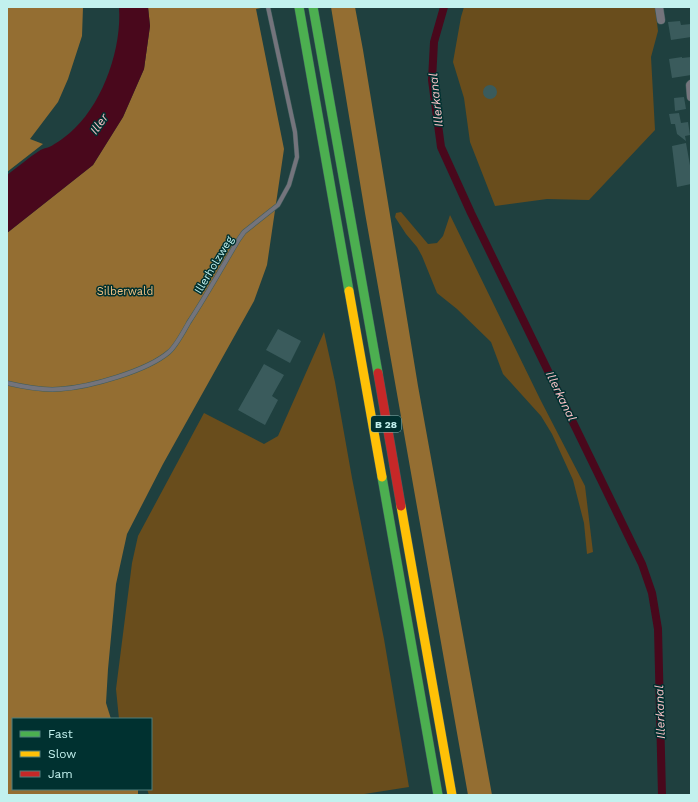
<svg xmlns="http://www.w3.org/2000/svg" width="698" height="802" font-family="'Work Sans',sans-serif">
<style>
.green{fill:#694d1c}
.forest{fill:#946e32}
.water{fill:#49081c}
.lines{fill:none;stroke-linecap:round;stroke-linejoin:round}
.canal{stroke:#49081c;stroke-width:8}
.building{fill:#3a5b5c}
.lane-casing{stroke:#3f5d5c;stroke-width:5}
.street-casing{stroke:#3f5d5c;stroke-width:9}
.fast-casing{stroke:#3f5d5c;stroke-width:10}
.slow-casing{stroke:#3f5d5c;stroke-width:10}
.jam-casing{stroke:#3f5d5c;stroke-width:10}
.lane{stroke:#74747c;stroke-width:4}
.street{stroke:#74747c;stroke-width:8}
.fast{stroke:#4caf50;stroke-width:9}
.slow{stroke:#ffc107;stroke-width:9}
.jam{stroke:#c62828;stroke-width:9}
.labels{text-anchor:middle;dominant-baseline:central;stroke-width:3;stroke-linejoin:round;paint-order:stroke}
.shield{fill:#003130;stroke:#88b7b5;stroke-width:1}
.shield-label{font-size:10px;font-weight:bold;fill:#c2f1ee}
.street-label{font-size:11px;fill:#c2f1ee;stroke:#003130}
.park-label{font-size:11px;fill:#f4c385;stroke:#003130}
.water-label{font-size:12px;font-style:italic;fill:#fac2c7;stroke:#003130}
</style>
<rect width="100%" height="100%" fill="#1f403f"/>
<!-- green -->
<path class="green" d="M 464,7 L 655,7 L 658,31 L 651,57 L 655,130 L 589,200 L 547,199 L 495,206 L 470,142 L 464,98 L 453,62 L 461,17 Z
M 401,212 L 428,244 L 437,243 L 443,236 L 450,215 L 540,399 L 585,486 L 593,552 L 587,554 L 584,523 L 573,480 L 552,434 L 541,416 L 503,374 L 491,342 L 457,309 L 437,293 L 422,256 L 417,247 L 406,234 L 395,217 L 396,213 Z
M 324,332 L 335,382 L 352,478 L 384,639 L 409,787 L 358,795 L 149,795 L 147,789 L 151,789 L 151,719 L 119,719 L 116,689 L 132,563 L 138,536 L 204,413 L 264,444 L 278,436 Z"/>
<!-- forest -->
<path class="forest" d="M 7,7 L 83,7 L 82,36 L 68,79 L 58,102 L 30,139 L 43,144 L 7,172 Z
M 148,7 L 266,7 L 256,9 L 284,149 L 267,265 L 254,301 L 163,464 L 127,534 L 116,584 L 108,669 L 106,703 L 111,719 L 13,719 L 13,789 L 138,789 L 138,795 L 7,795 L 7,233 L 93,165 L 123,117 L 144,69 L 150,26 Z
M 331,7 L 355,7 L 363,50 L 418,386 L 492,795 L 468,795 L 365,213 Z"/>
<!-- water -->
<path class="water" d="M 119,7 L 148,7 L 150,26 L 144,69 L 123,117 L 93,165 L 7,233 L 7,175 C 18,167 28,158 39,151 C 43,148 49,148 53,145 C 60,141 69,134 75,128 C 104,100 122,47 119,7 Z"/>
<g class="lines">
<!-- canal -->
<path class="canal" d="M 444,7 L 434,42 L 432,80 L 441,147 L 471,213 L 642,564 L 652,593 L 658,629 L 662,795"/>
</g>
<!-- building -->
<path class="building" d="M 680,21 L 681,25 L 691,24 L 691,37 L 671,40 L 668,22 Z
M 682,57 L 682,58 L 691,57 L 691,75 L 672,78 L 669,59 Z
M483 92a7 7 0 1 1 14 0a7 7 0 1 1-14 0Z
M 684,97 L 686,109 L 675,111 L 674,98 Z
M 679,113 L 681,123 L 688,122 L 690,135 L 685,136 L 686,141 L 677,134 L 675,124 L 671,124 L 669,114 Z
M 686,143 L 691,171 L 691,184 L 677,187 L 672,146 Z
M 278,329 L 301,341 L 290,363 L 266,350 Z
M 264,364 L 284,375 L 272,396 L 278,400 L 265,425 L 238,410 Z"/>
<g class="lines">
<defs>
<path id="lane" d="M 7,383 C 24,387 43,391 61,389 C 90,387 147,371 169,352 C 176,346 184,331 189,322 C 207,295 222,267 239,239 L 244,232 L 278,205 L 289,185 L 297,157 L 295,132 L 268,7"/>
<path id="street" d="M 659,7 L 661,20
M 691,84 L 690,85 L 691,97"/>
<path id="fast" d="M 299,7 L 349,291
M 313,7 L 378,373
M 382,477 L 438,795"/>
<path id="slow" d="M 349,291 L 382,477
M 401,506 L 452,795"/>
<path id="jam" d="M 378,373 L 401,506"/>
</defs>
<!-- lane casing -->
<use href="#lane" class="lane-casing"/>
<!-- street casing -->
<use href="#street" class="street-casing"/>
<!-- fast casing -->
<use href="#fast" class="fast-casing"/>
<!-- slow casing -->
<use href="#slow" class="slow-casing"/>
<!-- jam casing -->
<use href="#jam" class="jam-casing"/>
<!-- lane -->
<use href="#lane" class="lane"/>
<!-- street -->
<use href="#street" class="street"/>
<!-- fast -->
<use href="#fast" class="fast"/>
<!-- slow -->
<use href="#slow" class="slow"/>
<!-- jam -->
<use href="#jam" class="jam"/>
</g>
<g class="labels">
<!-- shield labels -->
<rect class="shield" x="371" y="416" width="30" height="16" rx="3"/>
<g class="shield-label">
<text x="386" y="424">B 28</text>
</g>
<!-- street labels -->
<g class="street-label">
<text transform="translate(214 265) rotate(-59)">Illerholzweg</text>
</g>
<!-- park labels -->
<g class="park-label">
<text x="125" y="291">Silberwald</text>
</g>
<!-- water labels -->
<g class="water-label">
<text transform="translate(436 100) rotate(-96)">Illerkanal</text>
<text transform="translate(99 124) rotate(-55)">Iller</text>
<text transform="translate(561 396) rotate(64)">Illerkanal</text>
<text transform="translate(660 712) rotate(-92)">Illerkanal</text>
</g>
</g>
<!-- border -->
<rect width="698" height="802" fill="none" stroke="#c2f1ee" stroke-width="16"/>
<!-- legend -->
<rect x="12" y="718" width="140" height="72" fill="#003130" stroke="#4e7e7c"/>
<rect x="20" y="731" width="20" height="6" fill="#4caf50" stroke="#4e7e7c"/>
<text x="48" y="738" font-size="12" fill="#c2f1ee">Fast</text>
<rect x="20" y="751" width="20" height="6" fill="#ffc107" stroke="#4e7e7c"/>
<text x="48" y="758" font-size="12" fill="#c2f1ee">Slow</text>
<rect x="20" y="771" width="20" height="6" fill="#c62828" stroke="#4e7e7c"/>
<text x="48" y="778" font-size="12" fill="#c2f1ee">Jam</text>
</svg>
